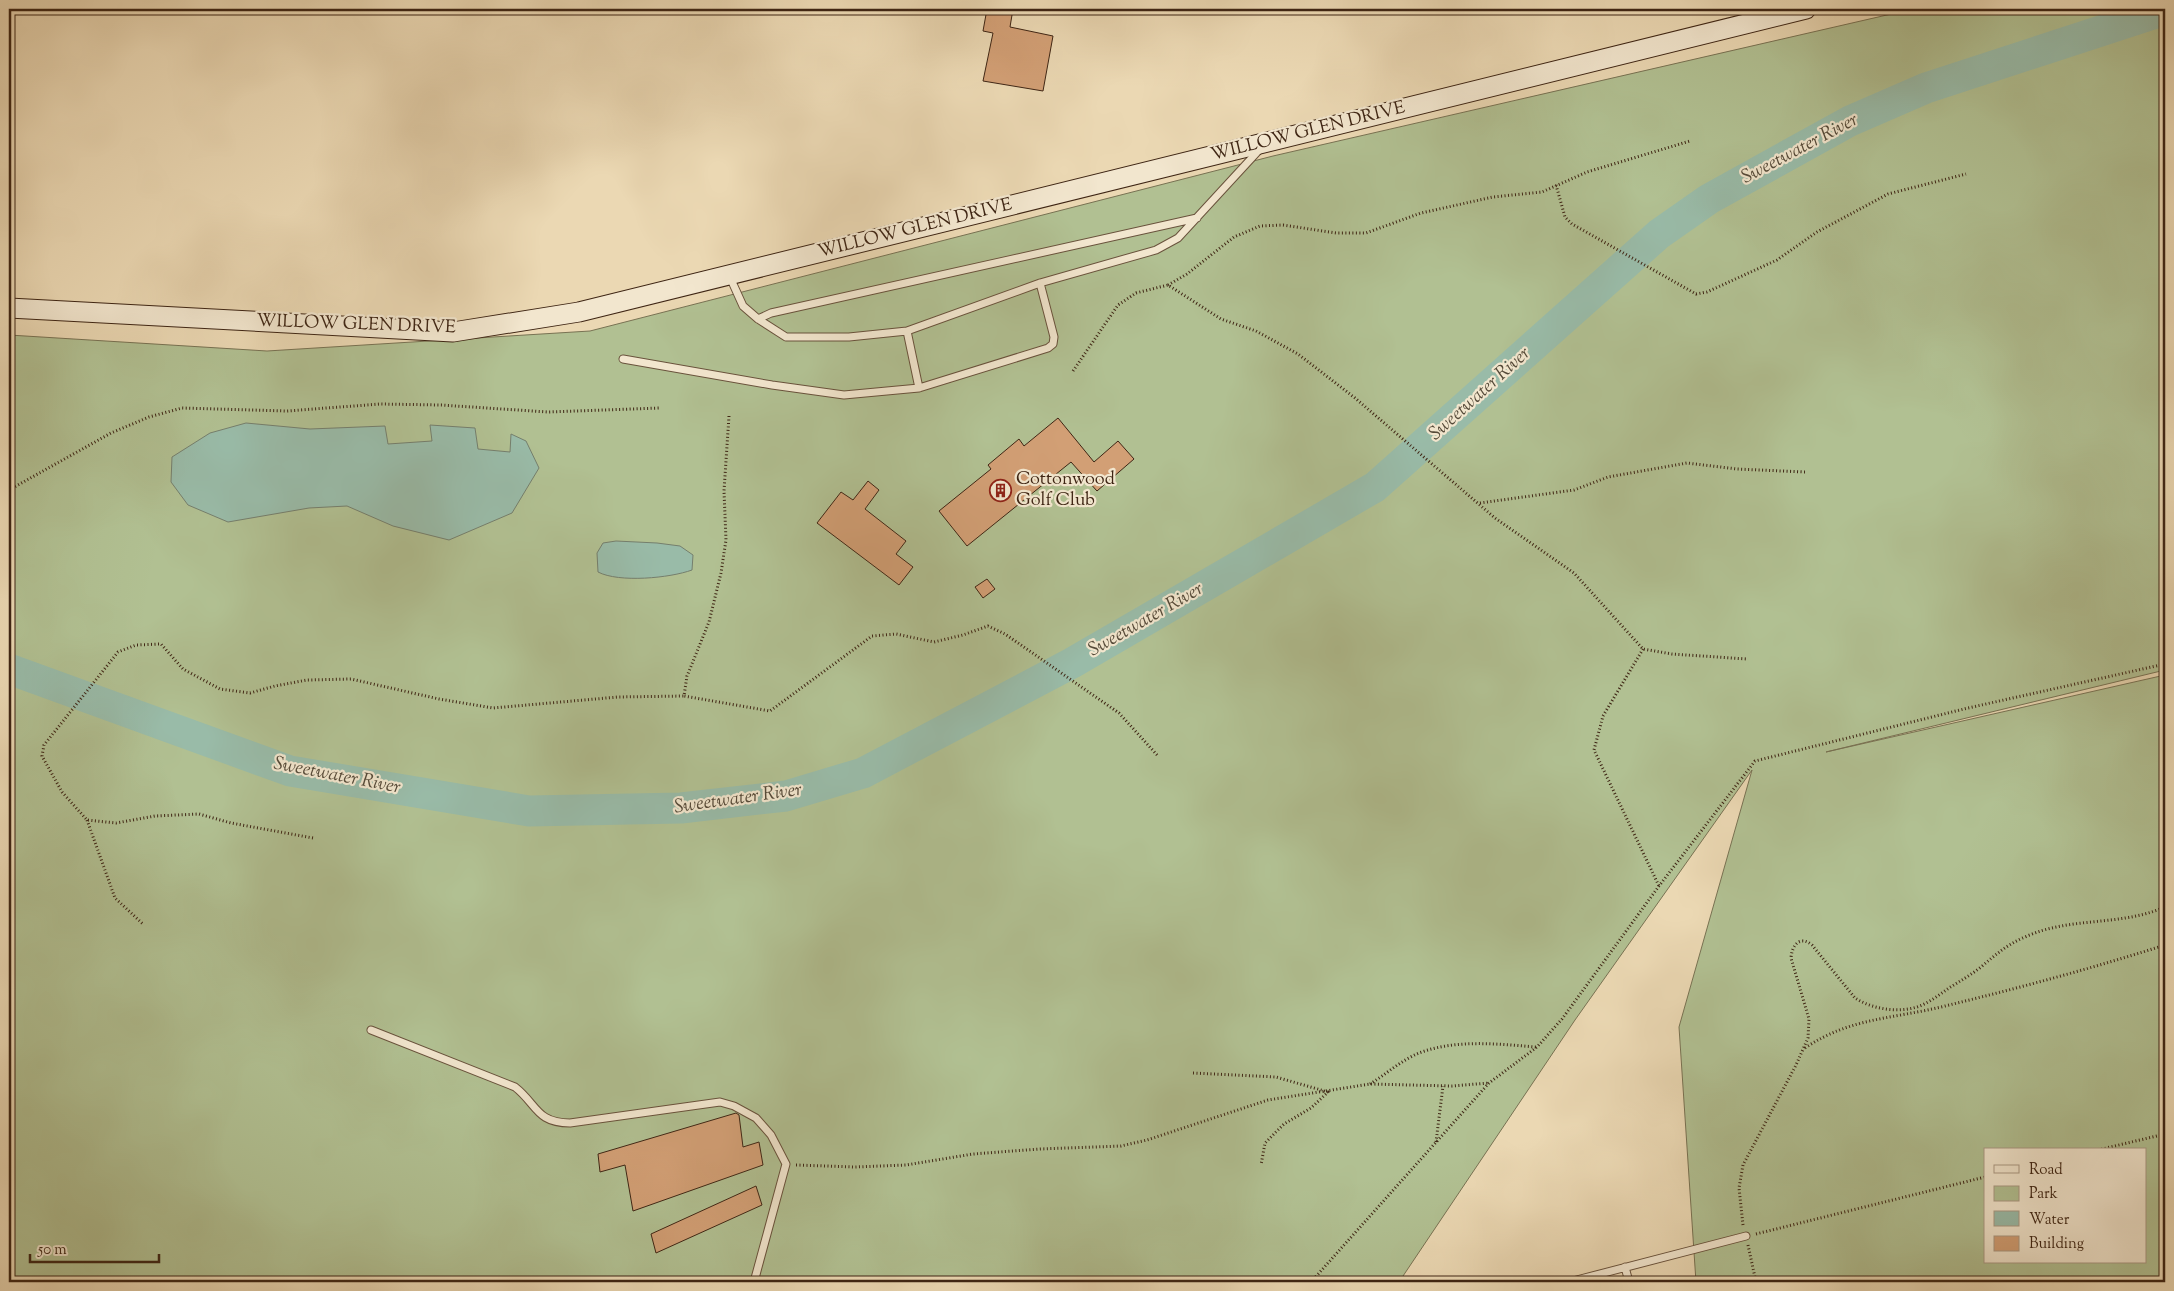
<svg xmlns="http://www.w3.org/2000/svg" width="2174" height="1291" font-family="'Sorts Mill Goudy',serif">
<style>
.green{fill:#b1c092;stroke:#787253;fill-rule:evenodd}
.water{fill:#99bba8;stroke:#757f6d}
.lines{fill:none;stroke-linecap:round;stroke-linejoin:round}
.river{stroke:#99bba8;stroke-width:31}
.building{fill:#d29f75;stroke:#3e2514}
.lane-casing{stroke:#69523c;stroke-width:9}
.secondary-casing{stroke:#3e2514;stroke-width:21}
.path{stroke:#3e2514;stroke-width:3;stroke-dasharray:1 2.5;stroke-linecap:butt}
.lane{stroke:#f2e6ce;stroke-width:7}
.secondary{stroke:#f2e6ce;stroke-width:19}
.labels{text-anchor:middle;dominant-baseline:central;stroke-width:4.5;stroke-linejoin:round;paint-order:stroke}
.street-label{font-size:18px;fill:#3e2514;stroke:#f2e6ce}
.poi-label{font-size:18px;fill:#3e2514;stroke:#f2e6ce;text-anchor:start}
.water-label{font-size:19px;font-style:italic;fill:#554a39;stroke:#f2e6ce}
</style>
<rect width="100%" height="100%" fill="#ebd8b3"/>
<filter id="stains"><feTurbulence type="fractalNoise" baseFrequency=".004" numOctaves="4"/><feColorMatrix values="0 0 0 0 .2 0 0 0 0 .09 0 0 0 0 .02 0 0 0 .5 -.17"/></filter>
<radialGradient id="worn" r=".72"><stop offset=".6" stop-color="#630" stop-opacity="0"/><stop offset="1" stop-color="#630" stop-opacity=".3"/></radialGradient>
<!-- green -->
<path class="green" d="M 1913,9 L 2165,9 L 2165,670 L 1826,752 L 2165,675 L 2165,1282 L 1696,1282 L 1679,1027 L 1752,770 L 1575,1020 L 1399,1282 L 9,1282 L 9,335 L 267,351 L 590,331 L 1273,156 ZM 1985,1150 L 2145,1150 L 2145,1262 L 1985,1262 Z"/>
<!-- water -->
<path class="water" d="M 246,423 L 310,429 L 385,426 L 388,444 L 432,441 L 430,425 L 475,428 L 478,449 L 510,452 L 511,434 L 526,441 L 539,468 L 512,513 L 449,540 L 393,526 L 347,506 L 309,508 L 228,522 L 188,505 L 171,482 L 172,457 L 210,433 Z
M 616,541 L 657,543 L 680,546 L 693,555 L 692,570 C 670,578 619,583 598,572 L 597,553 L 603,543 Z"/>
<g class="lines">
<!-- river -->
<path class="river" d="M 9,669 L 290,771 L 529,811 L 681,808 L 786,796 L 863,773 L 1072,663 L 1375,487 L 1659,234 L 1709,199 L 1850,121 L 1926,88 L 2165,10"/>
</g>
<!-- building -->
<path class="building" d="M 987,9 L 1013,9 L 1010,27 L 1053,36 L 1043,91 L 983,81 L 993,33 L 983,31 Z
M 1058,418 L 1094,462 L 1118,441 L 1134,459 L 1097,491 L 1071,462 L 967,546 L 939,511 L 991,469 L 988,465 L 1019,439 L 1024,446 Z
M 868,481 L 879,490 L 865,509 L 906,541 L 896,554 L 913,567 L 899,585 L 817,523 L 841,492 L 853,500 Z
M 987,579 L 995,589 L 983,598 L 975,587 Z
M 736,1113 L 739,1115 L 743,1147 L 759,1142 L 763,1165 L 633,1211 L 625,1165 L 600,1172 L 598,1154 Z
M 756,1186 L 762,1205 L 656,1253 L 651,1234 Z"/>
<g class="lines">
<defs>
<path id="lane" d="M 758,319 L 771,313 L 1197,218
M 907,331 L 1040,283 L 1156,250 L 1178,238 L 1260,149
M 623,359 L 772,385 L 844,395 L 919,388 L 907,331 L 849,337 L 786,337 L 758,319 L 743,306 L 729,275
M 919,388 L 1048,348 L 1053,344 L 1054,337 L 1040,283
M 371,1030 L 515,1087 C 537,1104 536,1123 570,1123 L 720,1102 L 734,1106 L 756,1118 L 771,1135 L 786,1164 L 754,1282
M 1625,1267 L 1629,1282
M 1569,1282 L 1746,1236"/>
<path id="secondary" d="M 9,308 L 453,332 L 579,312 L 1806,9"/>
</defs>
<!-- lane casing -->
<use href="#lane" class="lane-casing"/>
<!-- secondary casing -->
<use href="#secondary" class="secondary-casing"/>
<!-- path -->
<path class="path" d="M 1556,185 L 1565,217 L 1572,224 L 1696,294 L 1707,292 L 1777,260 L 1817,232 L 1888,194 L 1966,174
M 1168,285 L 1187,274 L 1234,237 L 1260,226 L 1283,225 L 1336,233 L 1366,233 L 1421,213 L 1493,197 L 1542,192 L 1587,172 L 1690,141
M 1073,371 L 1118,305 L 1136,293 L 1168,285 L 1221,319 L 1256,331 L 1298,354 L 1355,398 L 1495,518 L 1574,573 L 1643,649 L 1672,654 L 1747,659
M 729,416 L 724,491 L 726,540 L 721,573 L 709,622 L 687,676 L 684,696 L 770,711 L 872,636 L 896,634 L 934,642 L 963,635 L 988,626 L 1005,634 L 1119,713 L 1158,756
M 9,490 L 111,433 L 149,417 L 182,408 L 287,411 L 380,404 L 441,405 L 548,412 L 659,408
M 1480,503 L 1574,490 L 1608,477 L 1687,463 L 1737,469 L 1805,472
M 1643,649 L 1603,716 L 1594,750 L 1659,886
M 87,820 L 115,898 L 144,925
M 313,838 L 231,823 L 199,814 L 155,816 L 116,823 L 87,820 L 62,792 L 42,756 L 44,745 L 118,652 L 136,645 L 161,644 L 183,669 L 220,689 L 250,693 L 275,686 L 307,680 L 351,679 L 439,699 L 493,708 L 618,697 L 684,696
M 1805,1048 C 1851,1017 1894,1019 1945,1006 C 2019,988 2093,968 2165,945
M 1193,1073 L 1276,1077 L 1328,1092 L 1311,1108 L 1284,1124 L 1265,1143 L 1261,1165
M 1370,1084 C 1386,1074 1402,1060 1419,1053 C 1456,1039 1497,1044 1536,1047
M 1436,1142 L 1443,1086
M 2098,1150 L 2165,1134
M 796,1165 L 855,1167 L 906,1165 L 973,1154 L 1040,1149 L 1121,1146 L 1147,1140 L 1268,1100 L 1370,1084 L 1452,1086 L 1489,1083
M 1743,1225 L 1739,1188 L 1743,1165 L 1796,1065 L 1808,1038 L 1809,1019 L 1791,958 C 1792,945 1800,935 1812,945 L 1855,998 C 1872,1009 1897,1013 1917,1007 C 1929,1003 1939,995 1949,988 C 1960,981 1971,975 1981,967 C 1995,955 2008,944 2025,937 C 2071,916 2119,927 2165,907
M 1756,1234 L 1985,1177
M 1748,1245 L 1756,1282
M 9,1279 L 16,1282
M 1311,1282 L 1489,1083 L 1537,1047 L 1562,1019 L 1659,886 L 1755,761 L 1968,708 L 2165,664"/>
<!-- lane -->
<use href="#lane" class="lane"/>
<!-- secondary -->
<use href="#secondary" class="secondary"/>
</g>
<!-- icons -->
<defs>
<symbol id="building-ring" viewBox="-11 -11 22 22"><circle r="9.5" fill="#f2e6ce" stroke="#8f2418" stroke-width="1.5"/><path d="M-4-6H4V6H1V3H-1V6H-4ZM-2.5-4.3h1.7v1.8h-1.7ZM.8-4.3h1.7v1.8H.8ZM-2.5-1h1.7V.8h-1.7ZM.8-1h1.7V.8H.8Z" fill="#8f2418"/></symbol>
</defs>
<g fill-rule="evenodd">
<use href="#building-ring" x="988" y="478" width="25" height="25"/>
</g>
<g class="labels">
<!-- street labels -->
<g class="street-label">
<text transform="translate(1308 132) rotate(-14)">WILLOW GLEN DRIVE</text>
<text transform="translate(915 229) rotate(-14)">WILLOW GLEN DRIVE</text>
<text transform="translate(356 325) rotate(2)">WILLOW GLEN DRIVE</text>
</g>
<!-- poi labels -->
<g class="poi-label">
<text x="1016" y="480">Cottonwood<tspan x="1016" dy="21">Golf Club</tspan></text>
</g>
<!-- water labels -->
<g class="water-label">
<text transform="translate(1800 149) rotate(-28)">Sweetwater River</text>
<text transform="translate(1480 394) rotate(-42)">Sweetwater River</text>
<text transform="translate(1146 620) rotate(-30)">Sweetwater River</text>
<text transform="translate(337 776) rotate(11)">Sweetwater River</text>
<text transform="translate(738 799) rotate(-8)">Sweetwater River</text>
</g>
</g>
<!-- margin -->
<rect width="2174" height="1291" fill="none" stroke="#ebd8b3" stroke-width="30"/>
<rect x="10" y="10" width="2154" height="1271" fill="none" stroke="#3e2514" stroke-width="2.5"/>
<rect x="15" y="15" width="2144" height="1261" fill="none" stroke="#3e2514"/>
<!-- legend -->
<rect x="1984" y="1148" width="162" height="115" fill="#f2e6ce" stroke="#aa9984"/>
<rect x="1994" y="1165" width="25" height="8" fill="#f2e6ce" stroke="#aa9984"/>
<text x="2029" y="1174" font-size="15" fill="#3e2514">Road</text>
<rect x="1994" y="1186" width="25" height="15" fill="#b1c092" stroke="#aa9984"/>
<text x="2029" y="1198" font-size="15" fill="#3e2514">Park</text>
<rect x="1994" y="1211" width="25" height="15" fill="#99bba8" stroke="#aa9984"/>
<text x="2029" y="1224" font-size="15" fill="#3e2514">Water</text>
<rect x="1994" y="1236" width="25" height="15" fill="#d29f75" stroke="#aa9984"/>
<text x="2029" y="1248" font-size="15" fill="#3e2514">Building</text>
<!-- scale -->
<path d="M30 1254v8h129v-8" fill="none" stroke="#3e2514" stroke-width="2.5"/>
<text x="38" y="1254" font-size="15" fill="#3e2514" stroke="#f2e6ce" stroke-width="4" paint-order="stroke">50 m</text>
<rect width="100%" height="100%" filter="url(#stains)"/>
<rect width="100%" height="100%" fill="url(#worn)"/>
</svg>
